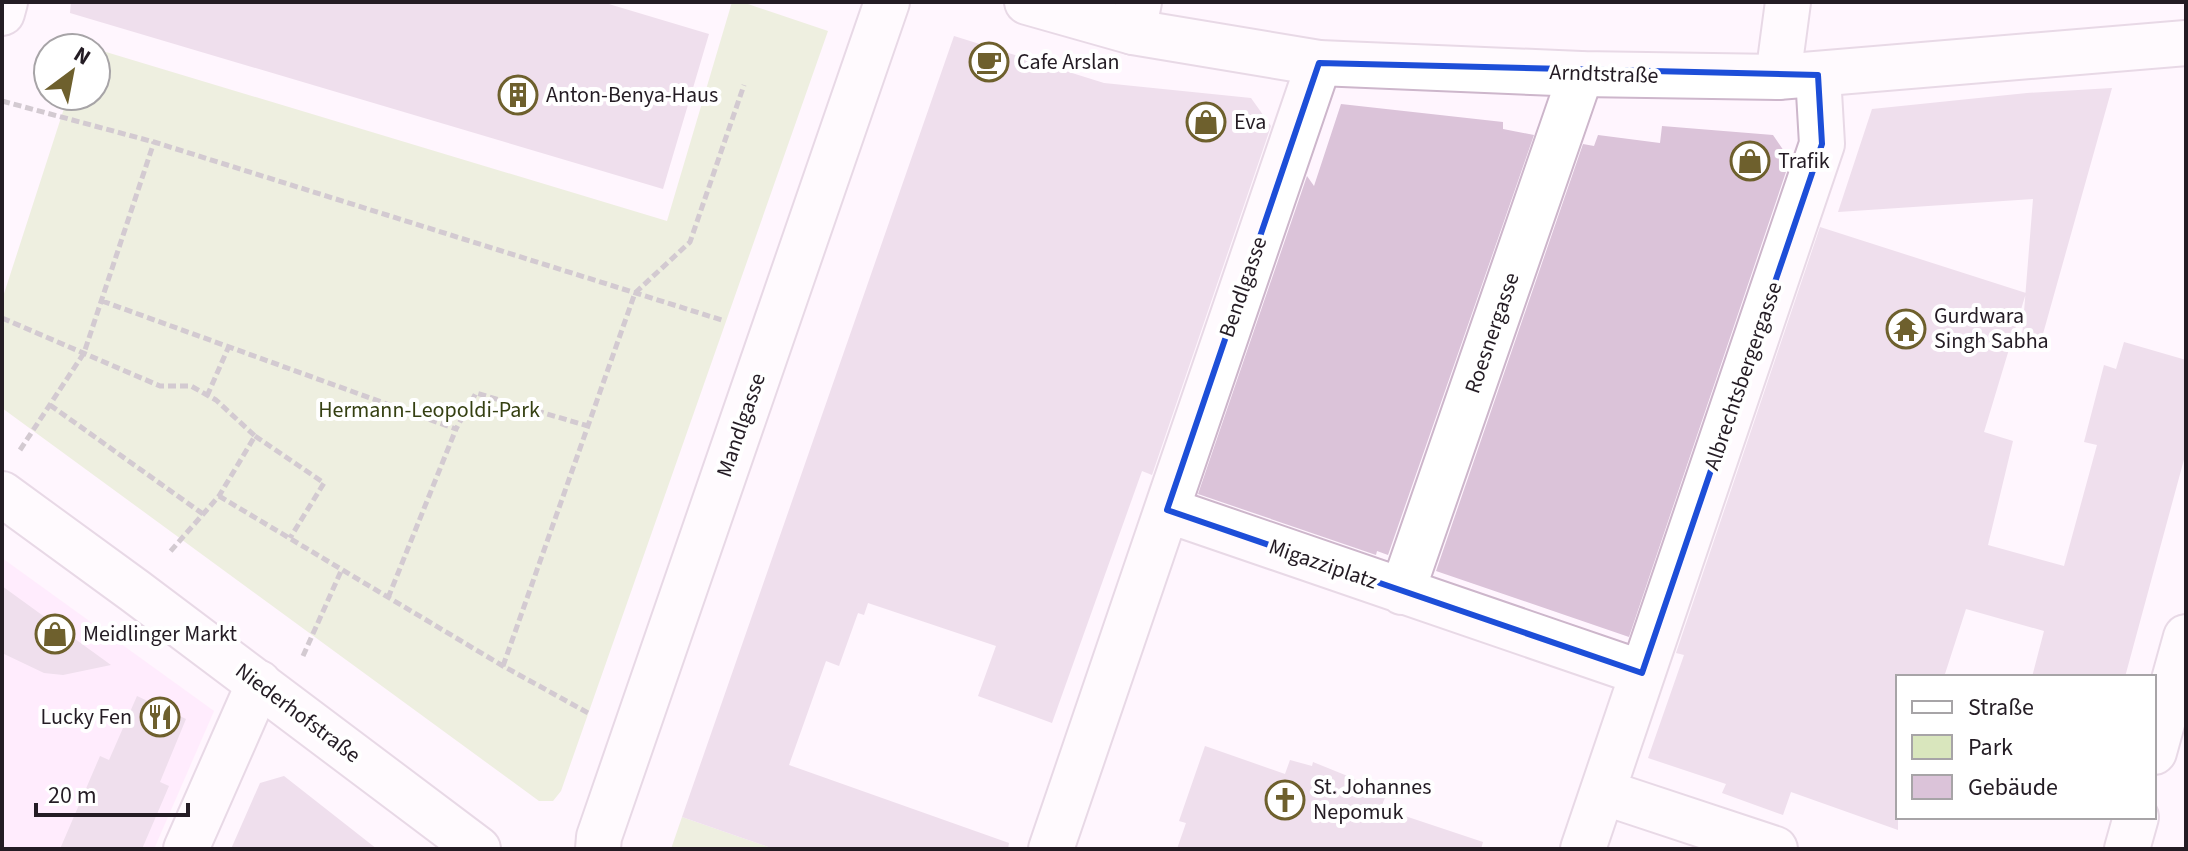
<svg xmlns="http://www.w3.org/2000/svg" width="2188" height="851" font-family="'Source Sans 3',sans-serif">
<style>
.built{fill:#ffe0fc}
.green{fill:#d9e6bd}
.building{fill:#dbc3d9}
.lines{fill:none;stroke-linecap:round;stroke-linejoin:round}
.street-casing{stroke:#cdb6cb;stroke-width:48}
.secondary-casing{stroke:#cdb6cb;stroke-width:48}
.path{stroke:#9d949c;stroke-width:5;stroke-dasharray:8 4;stroke-linecap:butt}
.street{stroke:#fff;stroke-width:44}
.secondary{stroke:#fff;stroke-width:44}
.marked{fill:none;stroke:#1d4ed8;stroke-width:6;stroke-linejoin:round}
.labels{text-anchor:middle;dominant-baseline:central;stroke-width:8;stroke-linejoin:round;paint-order:stroke}
.poi-label{font-size:22px;fill:#241c24;stroke:#fff;text-anchor:start}
.street-label{font-size:22px;fill:#241c24;stroke:#fff}
.park-label{font-size:22px;fill:#354012;stroke:#fff}
</style>
<rect width="100%" height="100%" fill="#fff5fe"/>
<!-- built -->
<path class="built" d="M 2,558 L 214,711 L 154,849 L 2,849 Z"/>
<!-- green -->
<path class="green" d="M 732,2 L 742,2 L 828,31 L 561,791 L 553,801 L 539,801 L 2,408 L 2,300 L 68,96 L 96,96 L 96,49 L 667,221 Z
M 682,817 L 774,849 L 671,849 Z"/>
<!-- building -->
<path class="building" d="M 71,2 L 602,2 L 709,34 L 663,189 L 70,13 Z
M 954,36 L 1104,83 L 1251,98 L 1271,126 L 1152,475 L 1142,471 L 1052,723 L 978,696 L 996,646 L 868,603 L 864,615 L 858,613 L 839,666 L 826,661 L 789,765 L 1009,843 L 1008,849 L 774,849 L 682,817 Z
M 2112,88 L 2041,341 L 2022,337 L 2033,199 L 1838,212 L 1872,109 L 2027,93 Z
M 1341,104 L 1503,122 L 1503,129 L 1534,135 L 1388,555 L 1377,551 L 1376,555 L 1198,494 L 1307,176 L 1314,186 Z
M 1662,126 L 1773,135 L 1790,160 L 1629,637 L 1436,571 L 1583,144 L 1594,146 L 1598,135 L 1660,143 Z
M 1820,227 L 2026,293 L 1984,432 L 2013,441 L 1988,545 L 2064,566 L 2097,445 L 2084,442 L 2104,365 L 2116,369 L 2124,342 L 2186,360 L 2186,452 L 2125,677 L 2032,677 L 2044,631 L 1966,609 L 1944,677 L 1898,677 L 1898,830 L 1791,792 L 1783,815 L 1722,793 L 1726,784 L 1648,758 L 1684,655 L 1676,653 Z
M 2,586 L 111,665 L 63,675 L 44,673 L 2,653 Z
M 137,696 L 186,719 L 160,782 L 169,786 L 142,849 L 60,849 L 100,756 L 109,760 Z
M 1205,746 L 1285,774 L 1290,760 L 1312,766 L 1313,762 L 1387,792 L 1381,808 L 1483,842 L 1481,849 L 1177,849 L 1186,823 L 1179,821 Z
M 284,776 L 377,849 L 231,849 L 260,783 Z"/>
<g class="lines">
<defs>
<path id="street" d="M 2,13 L 5,2
M 1133,32 L 1139,2
M 1778,77 L 1788,2
M 1167,510 L 1642,673
M 1402,592 L 1581,74
M 2154,752 L 2186,637
M 1603,792 L 1775,849
M 186,849 L 259,683
M 598,849 L 599,837 L 887,2
M 1051,849 L 1319,63
M 1583,849 L 1822,144 L 1818,75
M 2127,849 L 2136,817"/>
<path id="secondary" d="M 1027,2 L 1133,32 L 1319,63 L 1581,74 L 1778,77 L 2186,43
M 2,494 L 135,591 L 478,849"/>
</defs>
<!-- street casing -->
<use href="#street" class="street-casing"/>
<!-- secondary casing -->
<use href="#secondary" class="secondary-casing"/>
<!-- path -->
<path class="path" d="M 2,101 L 154,142 L 725,321
M 102,301 L 456,429 L 476,393 L 588,426
M 2,318 L 160,386 L 191,386 L 216,400 L 255,436 L 219,496 L 168,554
M 207,396 L 229,346
M 50,405 L 203,514
M 255,436 L 324,483 L 290,538
M 20,450 L 84,353 L 154,142
M 219,496 L 503,666 L 590,714
M 388,598 L 456,429
M 303,656 L 342,569
M 503,666 L 635,293 L 690,242 L 744,85"/>
<!-- street -->
<use href="#street" class="street"/>
<!-- secondary -->
<use href="#secondary" class="secondary"/>
</g>
<!-- marked area -->
<path d="M0 0H2188V851H0ZM 1319,63 L 1818,75 L 1822,144 L 1642,673 L 1167,510 Z" fill="#fff5fe" fill-opacity=".55" fill-rule="evenodd"/>
<path class="marked" d="M 1319,63 L 1818,75 L 1822,144 L 1642,673 L 1167,510 Z"/>
<!-- icons -->
<defs>
<symbol id="cafe-ring" viewBox="-11 -11 22 22"><circle r="9.5" fill="#fff" stroke="#6e602d" stroke-width="1.5"/><path d="M-5.5-4.5H6V0H3Q3 3.5 0 3.5H-2.5Q-5.5 3.5-5.5 0ZM3-3.2v2h1.7v-2ZM-6 4.5H4V6H-6Z" fill="#6e602d"/></symbol>
<symbol id="building-ring" viewBox="-11 -11 22 22"><circle r="9.5" fill="#fff" stroke="#6e602d" stroke-width="1.5"/><path d="M-4-6H4V6H1V3H-1V6H-4ZM-2.5-4.3h1.7v1.8h-1.7ZM.8-4.3h1.7v1.8H.8ZM-2.5-1h1.7V.8h-1.7ZM.8-1h1.7V.8H.8Z" fill="#6e602d"/></symbol>
<symbol id="shop-ring" viewBox="-11 -11 22 22"><circle r="9.5" fill="#fff" stroke="#6e602d" stroke-width="1.5"/><path d="M-5-2.5h2.3a2.7 3.5 0 0 1 5.4 0H5L5.5 6h-11ZM-1.5-2.5h3a1.5 2.3 0 0 0-3 0Z" fill="#6e602d"/></symbol>
<symbol id="temple-ring" viewBox="-11 -11 22 22"><circle r="9.5" fill="#fff" stroke="#6e602d" stroke-width="1.5"/><path d="M0-6L5-2H3V0L6.5 2.5H4V6H1.5V3h-3V6H-4V2.5H-6.5L-3 0V-2H-5Z" fill="#6e602d"/></symbol>
<symbol id="restaurant-ring" viewBox="-11 -11 22 22"><circle r="9.5" fill="#fff" stroke="#6e602d" stroke-width="1.5"/><path d="M-5-6h1v4h1v-4h1v4h1v-4h1v5L-1.5 .5V6h-2V.5L-5-1ZM5-6V6H3V1.5H1.5Q1.5-4 5-6Z" fill="#6e602d"/></symbol>
<symbol id="church-ring" viewBox="-11 -11 22 22"><circle r="9.5" fill="#fff" stroke="#6e602d" stroke-width="1.5"/><path d="M-1.2-6h2.4v3.5h3.3v2.4h-3.3V6h-2.4V-.1h-3.3v-2.4h3.3Z" fill="#6e602d"/></symbol>
</defs>
<g fill-rule="evenodd">
<use href="#cafe-ring" x="967" y="40" width="44" height="44"/>
<use href="#building-ring" x="496" y="73" width="44" height="44"/>
<use href="#shop-ring" x="1184" y="100" width="44" height="44"/>
<use href="#shop-ring" x="1728" y="139" width="44" height="44"/>
<use href="#temple-ring" x="1884" y="307" width="44" height="44"/>
<use href="#shop-ring" x="33" y="612" width="44" height="44"/>
<use href="#restaurant-ring" x="138" y="695" width="44" height="44"/>
<use href="#church-ring" x="1263" y="778" width="44" height="44"/>
</g>
<g class="labels">
<!-- poi labels -->
<g class="poi-label">
<text x="1017" y="62">Cafe Arslan</text>
<text x="546" y="95">Anton-Benya-Haus</text>
<text x="1234" y="122">Eva</text>
<text x="1778" y="161">Trafik</text>
<text x="1934" y="316">Gurdwara<tspan x="1934" dy="25">Singh Sabha</tspan></text>
<text x="83" y="634">Meidlinger Markt</text>
<text x="132" y="717" text-anchor="end">Lucky Fen</text>
<text x="1313" y="787">St. Johannes<tspan x="1313" dy="25">Nepomuk</tspan></text>
</g>
<!-- street labels -->
<g class="street-label">
<text transform="translate(1604 74) rotate(2)">Arndtstraße</text>
<text transform="translate(1243 287) rotate(-71)">Bendlgasse</text>
<text transform="translate(1492 333) rotate(-71)">Roesnergasse</text>
<text transform="translate(1743 376) rotate(-71)">Albrechtsbergergasse</text>
<text transform="translate(741 425) rotate(-71)">Mandlgasse</text>
<text transform="translate(1323 564) rotate(19)">Migazziplatz</text>
<text transform="translate(298 713) rotate(37)">Niederhofstraße</text>
</g>
<!-- park labels -->
<g class="park-label">
<text x="429" y="410">Hermann-Leopoldi-Park</text>
</g>
</g>
<!-- border -->
<rect width="2188" height="851" fill="none" stroke="#241c24" stroke-width="8"/>
<!-- legend -->
<rect x="1896" y="675" width="260" height="144" fill="#ffffff" stroke="#a7a4a7" stroke-width="2"/>
<rect x="1912" y="701" width="40" height="12" fill="#ffffff" stroke="#a7a4a7" stroke-width="2"/>
<text x="1968" y="715" font-size="24" fill="#241c24">Straße</text>
<rect x="1912" y="735" width="40" height="24" fill="#d9e6bd" stroke="#a7a4a7" stroke-width="2"/>
<text x="1968" y="755" font-size="24" fill="#241c24">Park</text>
<rect x="1912" y="775" width="40" height="24" fill="#dbc3d9" stroke="#a7a4a7" stroke-width="2"/>
<text x="1968" y="795" font-size="24" fill="#241c24">Gebäude</text>
<!-- north arrow -->
<g transform="translate(72 72) rotate(32)"><circle r="38" fill="#ffffff" stroke="#a7a4a7" stroke-width="2"/>
<path d="M0-6L14 30L0 20L-14 30Z" fill="#6e602d"/>
<text y="-12" font-size="22" font-weight="bold" text-anchor="middle" fill="#241c24">N</text>
</g>
<!-- scale -->
<path d="M36 803v12h152v-12" fill="none" stroke="#241c24" stroke-width="4"/>
<text x="48" y="803" font-size="24" fill="#241c24" stroke="#ffffff" stroke-width="6" paint-order="stroke">20 m</text>
</svg>
